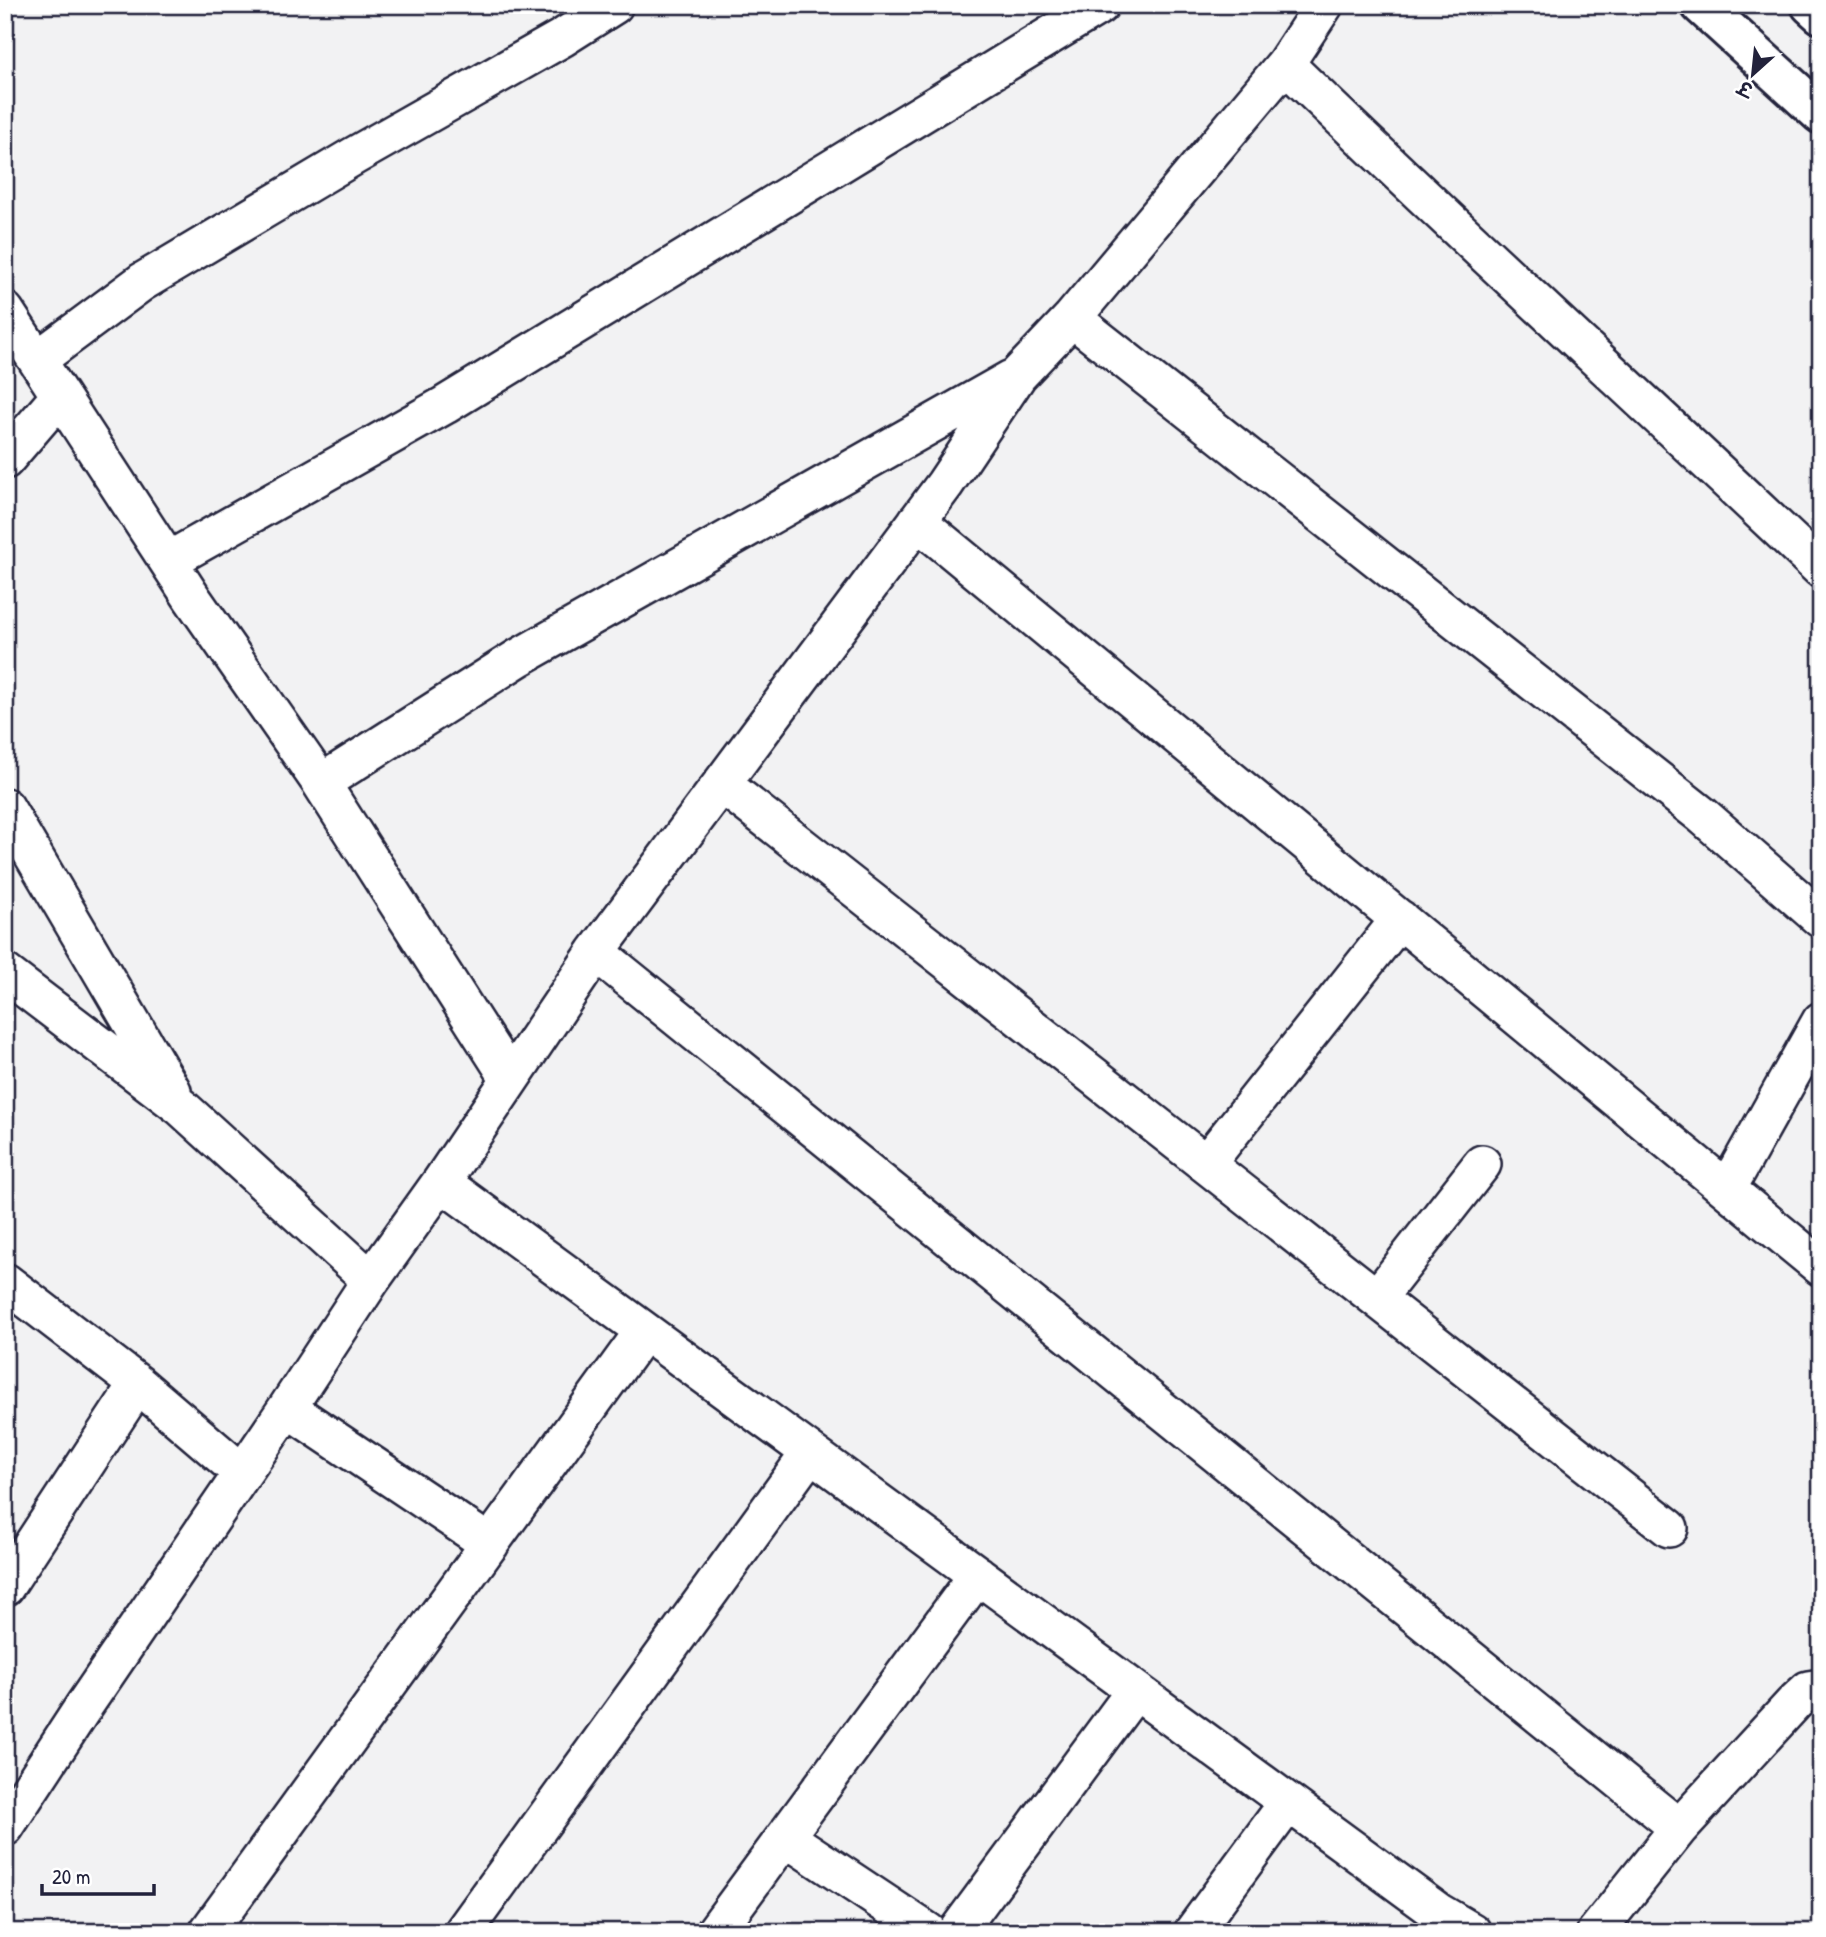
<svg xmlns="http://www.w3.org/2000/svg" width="1826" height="1937" font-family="'Patrick Hand','Playpen Sans Deva',sans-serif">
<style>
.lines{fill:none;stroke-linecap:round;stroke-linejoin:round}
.street-casing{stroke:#22223b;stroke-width:42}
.secondary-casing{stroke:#22223b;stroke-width:44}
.street{stroke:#fff;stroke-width:37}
.secondary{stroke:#fff;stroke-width:38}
</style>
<rect width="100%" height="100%" fill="#f2f2f3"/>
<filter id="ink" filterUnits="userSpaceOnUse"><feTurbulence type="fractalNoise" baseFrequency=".0143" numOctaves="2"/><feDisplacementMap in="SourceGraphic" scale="14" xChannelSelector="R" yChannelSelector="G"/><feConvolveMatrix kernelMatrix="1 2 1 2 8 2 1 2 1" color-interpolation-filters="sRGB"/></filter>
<g filter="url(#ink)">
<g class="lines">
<defs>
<path id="street" d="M 1285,64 C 1461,235 1643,400 1821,569
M 5,311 L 192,598 L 321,783 L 518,658 L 1011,379
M 1072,318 L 1702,815 L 1821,919
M 37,360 L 142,282 L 354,156 L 562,38 L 614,5
M 5,460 L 60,396
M 917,521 L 1821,1267
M 168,561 L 445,405 L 1100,5
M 321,783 L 510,1079
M 722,784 L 1669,1528
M 5,807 L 172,1091
M 596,952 L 1679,1828
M 5,973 L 181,1107 L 371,1280
M 1206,1164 L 1400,919
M 441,1182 L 1438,1912 L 1472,1932
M 1727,1189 L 1821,1021
M 5,1282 L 138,1384 L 242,1473
M 1377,1298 L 1482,1164
M 287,1408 L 490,1544
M 5,1587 L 138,1384
M 5,1827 L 84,1706 L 287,1408 L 371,1280 L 441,1182 L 596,952 L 945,484 L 1018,375 L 1072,318 L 1285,64 L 1324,5
M 785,1837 L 928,1932
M 208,1932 L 644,1331
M 463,1932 L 810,1453
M 715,1932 L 978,1575
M 957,1932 L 1135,1691
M 1193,1932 L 1288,1803
M 1596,1932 L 1679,1828 L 1795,1702 L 1808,1690 L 1821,1688"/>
<path id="secondary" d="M 1701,5 L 1821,114
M 1811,5 L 1821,14"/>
</defs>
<!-- street casing -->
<use href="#street" class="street-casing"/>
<!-- secondary casing -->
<use href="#secondary" class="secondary-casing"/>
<!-- street -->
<use href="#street" class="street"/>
<!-- secondary -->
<use href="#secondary" class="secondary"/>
</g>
</g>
<!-- margin -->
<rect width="1826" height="1937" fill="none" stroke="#fff" stroke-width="28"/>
<rect x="14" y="14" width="1798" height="1909" fill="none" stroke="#22223b" stroke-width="2.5" filter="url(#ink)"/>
<!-- north arrow -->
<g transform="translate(1753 74) rotate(207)" stroke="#ffffff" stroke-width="5" paint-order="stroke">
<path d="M0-5L12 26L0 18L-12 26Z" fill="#22223b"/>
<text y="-10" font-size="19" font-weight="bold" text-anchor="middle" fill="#22223b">उ</text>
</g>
<!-- scale -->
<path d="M42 1884v10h112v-10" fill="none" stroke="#22223b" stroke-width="3.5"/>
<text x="52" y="1884" font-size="21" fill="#22223b" stroke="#ffffff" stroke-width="5" paint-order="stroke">20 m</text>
</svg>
